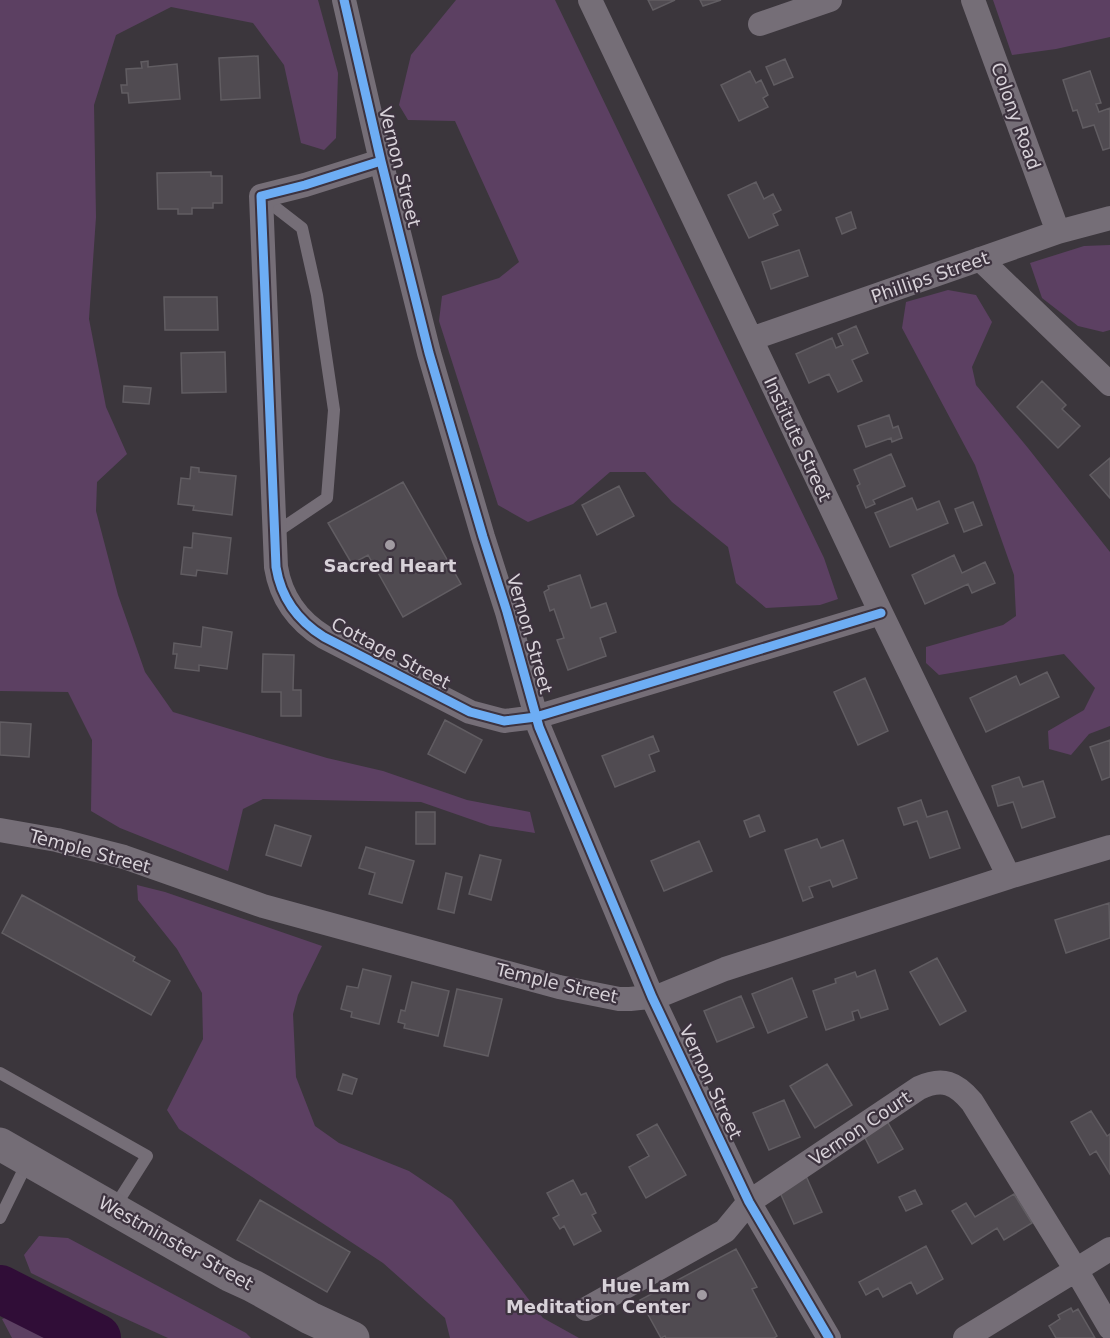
<svg xmlns="http://www.w3.org/2000/svg" width="1110" height="1338" font-family="'DejaVu Sans',sans-serif">
<style>
.green{fill:#5c4062}
.lines{fill:none;stroke-linecap:round;stroke-linejoin:round}
.river{stroke:#300d37;stroke-width:48}
.building{fill:#504b51;stroke:#615d62;stroke-width:1.5}
.service{stroke:#756e77;stroke-width:12}
.minor{stroke:#756e77;stroke-width:24}
.trunk{stroke:#746d76;stroke-width:33}
.cycleway-casing{stroke:#3d333f;stroke-width:13}
.cycleway{stroke:#6dadf4;stroke-width:9}
.poi-dot{fill:#a19ba2;stroke:#3d333f;stroke-width:2}
.labels{text-anchor:middle;dominant-baseline:central;stroke-width:4.5;stroke-linejoin:round;paint-order:stroke}
.street-label{font-size:18px;fill:#d8d2d9;stroke:#3d333f}
.poi-label{font-size:18px;font-weight:bold;fill:#d8d2d9;stroke:#3d333f}
</style>
<rect width="100%" height="100%" fill="#3b363c"/>
<!-- green -->
<path class="green" d="M 0,0 L 318,0 L 338,73 L 336,138 L 324,150 L 301,143 L 284,65 L 253,23 L 171,7 L 116,35 L 94,105 L 96,217 L 89,319 L 106,407 L 127,454 L 97,482 L 96,511 L 118,595 L 145,672 L 173,712 L 327,758 L 383,771 L 467,800 L 530,812 L 535,833 L 490,826 L 421,802 L 263,799 L 243,809 L 228,871 L 120,828 L 91,811 L 92,740 L 68,692 L 0,691 Z
M 456,0 L 555,0 L 824,558 L 838,599 L 820,605 L 766,608 L 736,583 L 728,547 L 672,502 L 645,472 L 610,472 L 573,504 L 528,522 L 498,505 L 439,321 L 442,296 L 499,278 L 519,262 L 455,121 L 408,120 L 399,105 L 411,55 Z
M 993,0 L 1110,0 L 1110,37 L 1056,49 L 1012,55 Z
M 1110,245 L 1110,330 L 1103,332 L 1078,326 L 1042,298 L 1030,263 L 1084,246 Z
M 948,290 L 976,295 L 992,322 L 972,367 L 976,385 L 1028,448 L 1110,552 L 1110,726 L 1089,734 L 1071,755 L 1049,749 L 1048,731 L 1084,710 L 1095,688 L 1064,654 L 939,675 L 926,663 L 926,647 L 1003,625 L 1016,616 L 1014,575 L 975,465 L 902,328 L 906,302 Z
M 137,885 L 165,892 L 322,946 L 298,995 L 293,1014 L 296,1077 L 315,1126 L 339,1143 L 409,1171 L 452,1200 L 543,1318 L 579,1338 L 450,1338 L 445,1318 L 383,1263 L 179,1129 L 167,1110 L 203,1039 L 202,993 L 177,949 L 138,900 Z
M 39,1236 L 68,1238 L 246,1333 L 251,1338 L 168,1338 L 102,1308 L 31,1273 L 24,1255 Z
M 19,1313 L 64,1338 L 12,1338 L 2,1319 Z"/>
<g class="lines">
<!-- river -->
<path class="river" d="M 0,1289 L 97,1338"/>
</g>
<!-- building -->
<path class="building" d="M 648,0 L 675,0 L 653,10 Z
M 700,0 L 721,0 L 703,6 Z
M 258,56 L 260,98 L 221,100 L 219,58 Z
M 785,59 L 793,77 L 774,85 L 766,67 Z
M 148,61 L 148,67 L 177,64 L 180,99 L 129,103 L 128,93 L 122,93 L 121,85 L 127,85 L 126,69 L 142,68 L 141,62 Z
M 750,71 L 756,83 L 761,80 L 768,95 L 763,98 L 768,107 L 739,121 L 721,85 Z
M 1090,71 L 1101,103 L 1096,104 L 1099,112 L 1110,108 L 1110,148 L 1103,150 L 1094,125 L 1083,128 L 1077,110 L 1073,111 L 1063,80 Z
M 211,172 L 211,176 L 222,176 L 222,203 L 213,203 L 213,208 L 192,208 L 192,214 L 178,214 L 178,209 L 158,209 L 157,173 Z
M 756,182 L 764,199 L 773,194 L 781,210 L 773,214 L 778,225 L 749,238 L 728,195 Z
M 851,212 L 856,228 L 842,234 L 836,218 Z
M 799,250 L 808,276 L 771,289 L 762,262 Z
M 164,297 L 217,297 L 218,330 L 165,330 Z
M 856,326 L 868,353 L 852,360 L 862,381 L 838,392 L 829,374 L 809,383 L 796,354 L 832,338 L 836,348 L 843,345 L 838,334 Z
M 225,352 L 226,392 L 182,393 L 181,353 Z
M 1042,381 L 1066,405 L 1062,409 L 1080,426 L 1058,448 L 1017,407 Z
M 124,386 L 151,388 L 149,404 L 123,402 Z
M 889,415 L 893,428 L 898,426 L 902,438 L 892,442 L 891,438 L 866,447 L 858,426 Z
M 891,454 L 905,486 L 873,500 L 875,504 L 866,508 L 857,486 L 860,484 L 854,470 Z
M 1110,458 L 1110,498 L 1090,475 Z
M 191,467 L 199,468 L 199,472 L 236,476 L 232,515 L 193,510 L 194,506 L 178,504 L 181,478 L 190,479 Z
M 403,482 L 461,584 L 403,617 L 368,555 L 352,564 L 328,523 Z
M 619,486 L 634,516 L 597,535 L 582,505 Z
M 912,498 L 917,510 L 939,501 L 948,523 L 890,547 L 875,513 Z
M 973,502 L 982,525 L 964,532 L 955,509 Z
M 193,533 L 231,538 L 227,574 L 197,570 L 196,576 L 181,574 L 184,547 L 192,548 Z
M 954,555 L 962,573 L 985,562 L 995,583 L 972,593 L 968,584 L 925,604 L 912,575 Z
M 580,575 L 591,608 L 606,603 L 616,632 L 600,638 L 606,656 L 568,670 L 557,640 L 564,638 L 554,609 L 550,611 L 544,592 L 549,589 L 548,586 Z
M 203,627 L 232,632 L 227,669 L 199,665 L 199,671 L 175,668 L 177,654 L 173,654 L 174,643 L 201,647 Z
M 263,654 L 294,655 L 293,690 L 301,690 L 301,716 L 281,716 L 281,692 L 262,692 Z
M 1047,672 L 1059,697 L 986,732 L 970,698 L 1016,676 L 1020,685 Z
M 865,678 L 888,731 L 858,745 L 834,692 Z
M 445,720 L 482,740 L 465,773 L 428,754 Z
M 0,722 L 31,724 L 29,757 L 0,755 Z
M 653,736 L 659,751 L 649,755 L 655,771 L 615,787 L 602,756 Z
M 1110,740 L 1110,777 L 1102,780 L 1090,747 Z
M 1019,777 L 1023,787 L 1043,781 L 1055,817 L 1022,828 L 1013,802 L 998,806 L 992,786 Z
M 921,800 L 927,817 L 947,811 L 960,848 L 930,858 L 917,821 L 904,825 L 898,808 Z
M 416,812 L 435,812 L 435,844 L 416,844 Z
M 759,815 L 765,831 L 750,837 L 744,821 Z
M 275,825 L 311,836 L 301,866 L 266,855 Z
M 817,839 L 821,848 L 843,840 L 857,878 L 833,887 L 830,880 L 809,887 L 813,897 L 803,901 L 785,850 Z
M 699,841 L 712,871 L 664,891 L 651,861 Z
M 366,847 L 414,861 L 402,903 L 369,894 L 375,873 L 359,868 Z
M 480,855 L 501,860 L 491,900 L 469,894 Z
M 446,873 L 462,877 L 454,913 L 438,909 Z
M 22,895 L 135,957 L 133,961 L 170,981 L 151,1015 L 2,933 Z
M 1109,903 L 1110,938 L 1066,953 L 1055,920 Z
M 937,958 L 966,1011 L 940,1025 L 910,972 Z
M 363,969 L 391,976 L 379,1024 L 351,1017 L 352,1012 L 341,1009 L 347,986 L 358,988 Z
M 875,970 L 888,1009 L 861,1018 L 858,1010 L 852,1012 L 854,1020 L 826,1030 L 813,991 L 836,983 L 835,979 L 855,972 L 857,977 Z
M 792,978 L 807,1017 L 768,1033 L 752,994 Z
M 412,982 L 449,991 L 438,1036 L 404,1028 L 405,1024 L 398,1022 L 401,1010 L 405,1011 Z
M 457,989 L 502,999 L 488,1056 L 444,1046 Z
M 741,996 L 754,1027 L 717,1042 L 704,1011 Z
M 827,1064 L 852,1105 L 815,1128 L 790,1086 Z
M 343,1074 L 357,1079 L 352,1094 L 338,1090 Z
M 784,1100 L 800,1137 L 769,1150 L 753,1113 Z
M 1091,1111 L 1107,1136 L 1110,1134 L 1110,1174 L 1096,1151 L 1090,1155 L 1071,1122 Z
M 887,1121 L 903,1149 L 878,1163 L 863,1134 Z
M 657,1124 L 686,1175 L 646,1198 L 629,1167 L 649,1156 L 637,1135 Z
M 806,1176 L 822,1212 L 794,1224 L 778,1188 Z
M 573,1180 L 581,1195 L 586,1193 L 596,1213 L 592,1215 L 601,1231 L 574,1245 L 564,1226 L 560,1229 L 553,1218 L 559,1215 L 547,1193 Z
M 915,1190 L 922,1204 L 906,1211 L 899,1197 Z
M 1014,1194 L 1032,1223 L 1004,1240 L 997,1228 L 972,1244 L 952,1211 L 966,1203 L 975,1217 Z
M 260,1200 L 350,1252 L 327,1292 L 237,1240 Z
M 926,1246 L 943,1279 L 917,1294 L 911,1282 L 883,1297 L 878,1288 L 866,1295 L 859,1282 Z
M 736,1249 L 757,1287 L 752,1289 L 777,1336 L 774,1338 L 666,1338 L 665,1336 L 661,1338 L 640,1300 Z
M 1071,1308 L 1073,1312 L 1078,1309 L 1095,1338 L 1056,1338 L 1049,1326 L 1060,1319 L 1058,1315 Z"/>
<g class="lines">
<!-- service -->
<path class="service" d="M 262,197 L 302,228 L 317,295 L 334,410 L 327,498 L 275,533
M 0,1073 L 147,1156 L 114,1208
M 0,1218 L 28,1161"/>
<!-- minor -->
<path class="minor" d="M 344,0 L 381,161 L 429,353 L 483,537 L 507,612 L 539,727 L 652,997 L 749,1202 L 829,1338
M 590,0 L 881,613 L 1009,877
M 973,0 L 1058,232
M 760,24 L 830,0
M 381,161 L 305,185 L 261,196 L 276,567 C 281,598 298,621 324,637 L 470,712 L 504,721 L 536,717 L 881,613
M 980,259 L 1110,384
M 751,339 L 1058,232 L 1110,218
M 0,830 L 57,840 L 124,857 L 263,906 L 559,987 L 619,999 L 630,999 L 659,996 L 725,969 L 1009,877 L 1110,847
M 586,1309 L 725,1231 L 749,1202 L 919,1088 C 943,1077 956,1083 972,1102 L 1076,1270 L 1110,1328
M 965,1338 L 1110,1249"/>
<!-- trunk -->
<path class="trunk" d="M 0,1144 L 229,1275 L 253,1286 L 310,1318 L 353,1338"/>
<defs>
<path id="cycleway" d="M 344,0 L 381,161 L 429,353 L 483,537 L 507,612 L 539,727 L 652,997 L 749,1202 L 829,1338
M 381,161 L 305,185 L 261,196 L 276,567 C 281,598 298,621 324,637 L 470,712 L 504,721 L 536,717 L 881,613"/>
</defs>
<!-- cycleway casing -->
<use href="#cycleway" class="cycleway-casing"/>
<!-- cycleway -->
<use href="#cycleway" class="cycleway"/>
</g>
<!-- markers -->
<g class="poi-dot">
<circle cx="390" cy="545" r="6"/>
<circle cx="702" cy="1295" r="6"/>
</g>
<g class="labels">
<!-- street labels -->
<g class="street-label">
<text transform="translate(1016 116) rotate(70)">Colony Road</text>
<text transform="translate(400 167) rotate(76)">Vernon Street</text>
<text transform="translate(930 277) rotate(-19)">Phillips Street</text>
<text transform="translate(798 439) rotate(65)">Institute Street</text>
<text transform="translate(530 634) rotate(74)">Vernon Street</text>
<text transform="translate(391 653) rotate(28)">Cottage Street</text>
<text transform="translate(90 851) rotate(15)">Temple Street</text>
<text transform="translate(557 983) rotate(13)">Temple Street</text>
<text transform="translate(711 1082) rotate(65)">Vernon Street</text>
<text transform="translate(860 1128) rotate(-34)">Vernon Court</text>
<text transform="translate(176 1243) rotate(29)">Westminster Street</text>
</g>
<!-- poi labels -->
<g class="poi-label">
<text x="390" y="565">Sacred Heart</text>
<text x="690" y="1285" text-anchor="end">Hue Lam<tspan x="690" dy="21">Meditation Center</tspan></text>
</g>
</g>
</svg>
